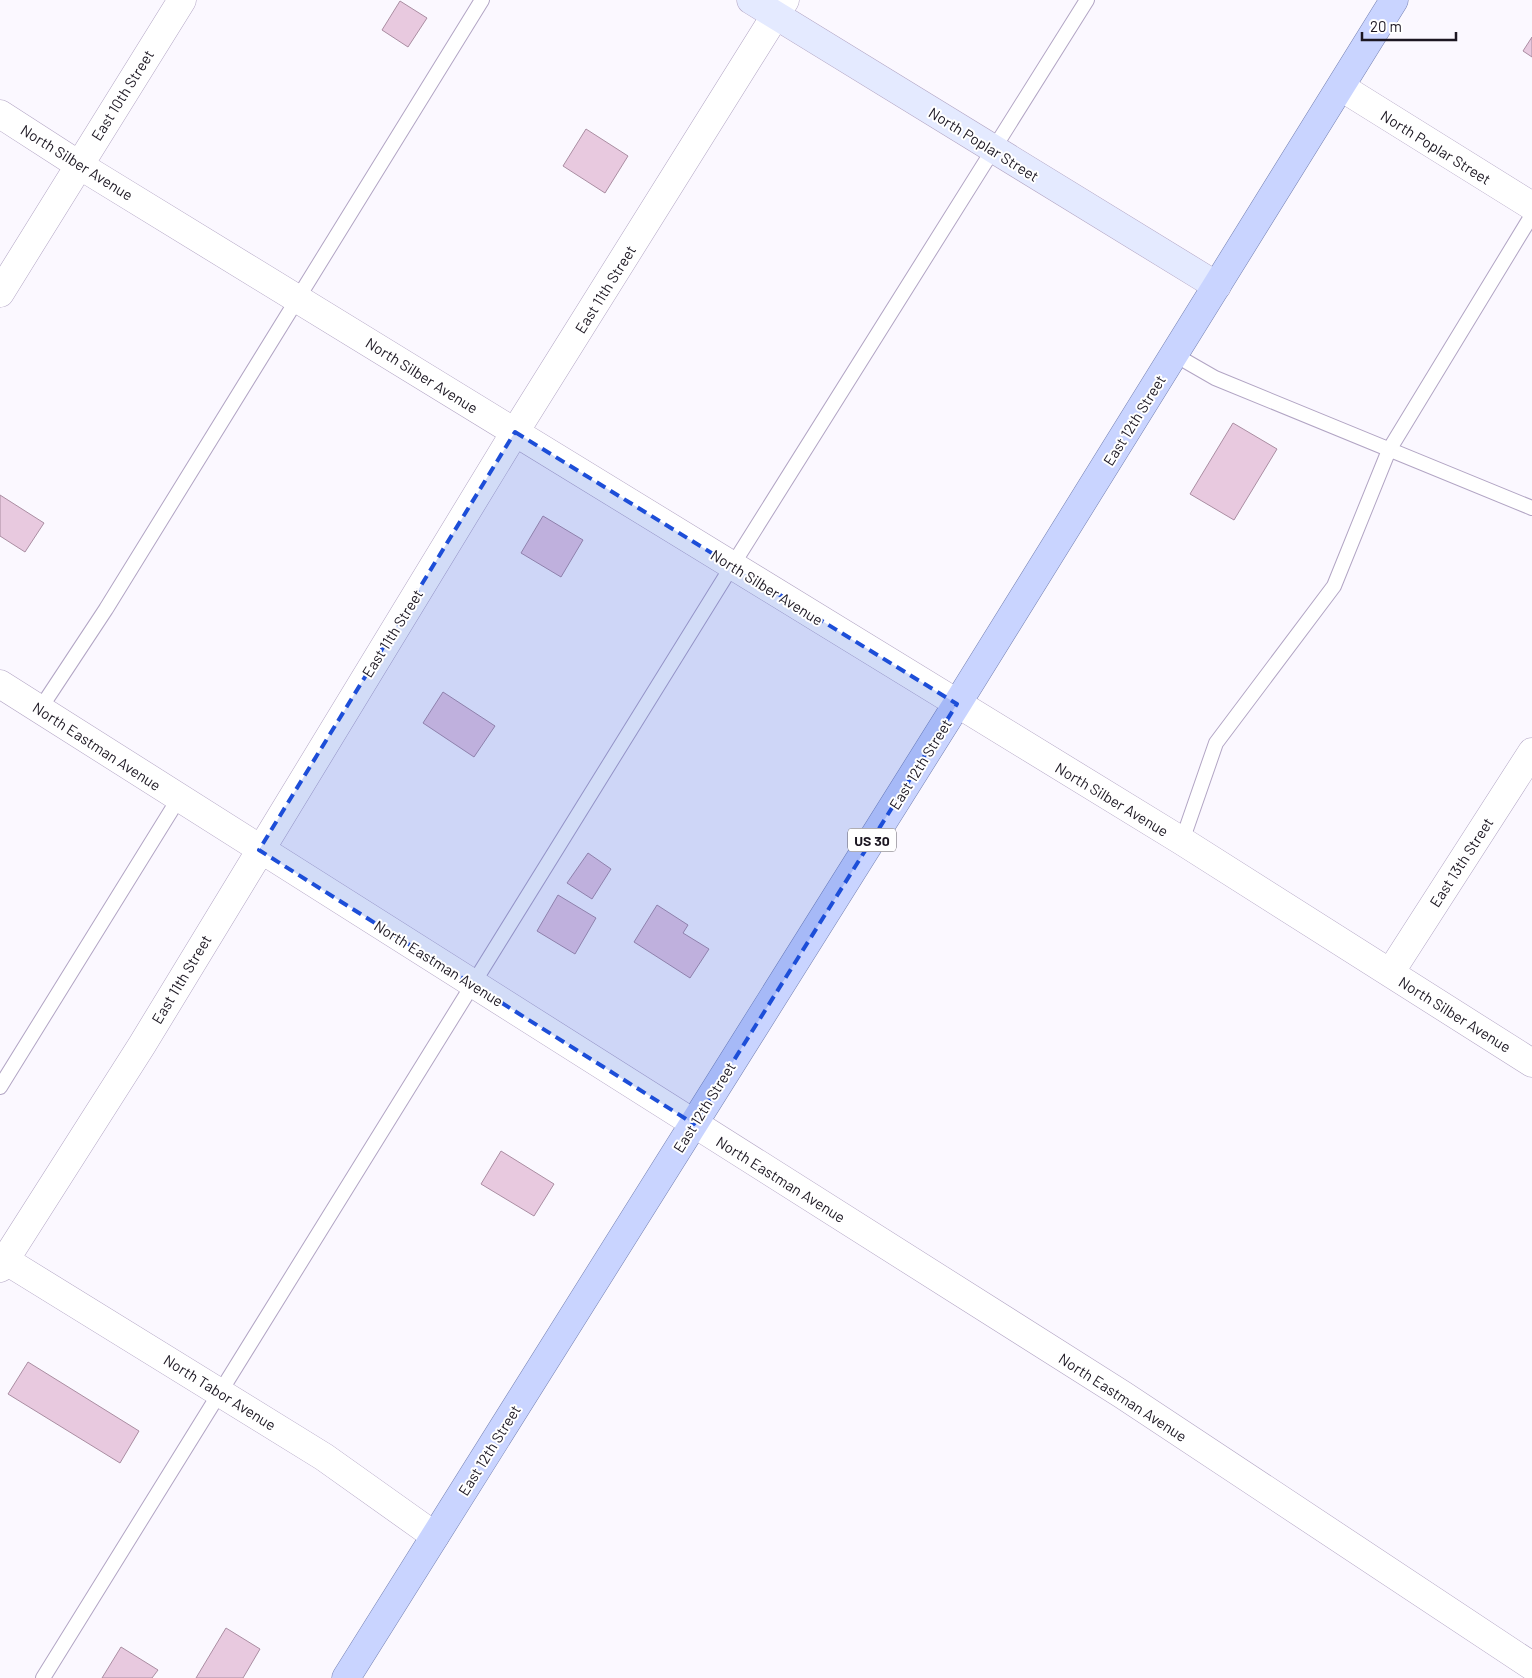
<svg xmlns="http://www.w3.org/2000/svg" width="1532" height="1678" font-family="Barlow,sans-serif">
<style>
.building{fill:#e8c9df;stroke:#aa8da2}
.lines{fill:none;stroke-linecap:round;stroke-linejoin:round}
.lane-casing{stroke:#b2a5c4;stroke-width:16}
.street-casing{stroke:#b2a5c4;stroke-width:29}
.secondary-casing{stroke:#b2a5c4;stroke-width:29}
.primary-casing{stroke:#7580b2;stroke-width:29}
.lane{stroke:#fff;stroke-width:14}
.street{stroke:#fff;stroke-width:28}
.secondary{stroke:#e4eaff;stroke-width:28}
.primary{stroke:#c9d4ff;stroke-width:28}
.marked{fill:#1d4ed8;fill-opacity:0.2;stroke:#1d4ed8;stroke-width:4;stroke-dasharray:10 6;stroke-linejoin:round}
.labels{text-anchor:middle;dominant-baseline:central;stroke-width:4;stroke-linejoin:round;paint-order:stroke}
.shield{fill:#fff;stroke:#605d64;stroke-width:1}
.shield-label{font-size:14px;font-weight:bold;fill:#1c1722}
.street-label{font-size:15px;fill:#1c1722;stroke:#fff}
</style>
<rect width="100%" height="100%" fill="#fbf8ff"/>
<!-- building -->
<path class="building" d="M 400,1 L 427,18 L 408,47 L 382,30 Z
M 1532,37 L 1532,57 L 1523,51 Z
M 586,129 L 628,156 L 605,193 L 563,166 Z
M 1233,423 L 1277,449 L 1234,520 L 1190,494 Z
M 0,495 L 44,523 L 25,552 L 0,536 Z
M 543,516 L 583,540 L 561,577 L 521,553 Z
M 443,692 L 495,726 L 474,757 L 423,723 Z
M 588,853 L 611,869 L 592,899 L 567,883 Z
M 558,895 L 596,918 L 575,954 L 537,931 Z
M 657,905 L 688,925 L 683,933 L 709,949 L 690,978 L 634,942 Z
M 501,1151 L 554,1184 L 534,1216 L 481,1184 Z
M 28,1362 L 139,1431 L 120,1463 L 8,1394 Z
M 226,1628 L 260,1649 L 243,1678 L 196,1678 Z
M 121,1647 L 158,1670 L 152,1678 L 102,1678 Z"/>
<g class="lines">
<defs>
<path id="lane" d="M 1175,355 L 1215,378 L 1532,508
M 40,709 L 106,609 L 482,0
M 1182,841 L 1216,743 L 1334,586 L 1389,450 L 1532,215
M 0,1087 L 179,798
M 43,1678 L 732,566 L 1087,0"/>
<path id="street" d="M 1341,87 L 1532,206
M 0,114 L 79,165 L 1182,841 L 1532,1063
M 0,293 L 182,0
M 0,684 L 1123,1395 L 1532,1666
M 1390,973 L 1532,752
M 0,1257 L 324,1457 L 435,1536
M 0,1268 L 142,1045 L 515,432 L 785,0"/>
<path id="secondary" d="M 751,0 L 1217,286"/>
<path id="primary" d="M 346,1678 L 957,704 L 1394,0"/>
</defs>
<!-- lane casing -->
<use href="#lane" class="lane-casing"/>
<!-- street casing -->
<use href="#street" class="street-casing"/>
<!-- secondary casing -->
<use href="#secondary" class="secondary-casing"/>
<!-- primary casing -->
<use href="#primary" class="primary-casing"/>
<!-- lane -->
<use href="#lane" class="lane"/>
<!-- street -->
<use href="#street" class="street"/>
<!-- secondary -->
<use href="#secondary" class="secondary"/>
<!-- primary -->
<use href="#primary" class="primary"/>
</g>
<!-- marked area -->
<path class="marked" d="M 515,432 L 957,704 L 694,1124 L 259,850 Z"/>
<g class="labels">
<!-- shield labels -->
<rect class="shield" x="848" y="828.5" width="48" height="23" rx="4"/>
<g class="shield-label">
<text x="872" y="840">US 30</text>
</g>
<!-- street labels -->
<g class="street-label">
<text transform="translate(122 95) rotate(-58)">East 10th Street</text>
<text transform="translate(984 144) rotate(32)">North Poplar Street</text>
<text transform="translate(1436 147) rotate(32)">North Poplar Street</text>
<text transform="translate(77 162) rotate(32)">North Silber Avenue</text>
<text transform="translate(605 289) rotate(-58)">East 11th Street</text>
<text transform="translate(422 375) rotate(32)">North Silber Avenue</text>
<text transform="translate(1134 420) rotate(-58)">East 12th Street</text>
<text transform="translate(767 587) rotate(32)">North Silber Avenue</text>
<text transform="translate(392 633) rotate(-58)">East 11th Street</text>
<text transform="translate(97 746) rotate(33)">North Eastman Avenue</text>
<text transform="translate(920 764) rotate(-58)">East 12th Street</text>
<text transform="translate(1112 799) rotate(31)">North Silber Avenue</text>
<text transform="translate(1461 862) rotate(-57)">East 13th Street</text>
<text transform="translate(439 963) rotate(32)">North Eastman Avenue</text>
<text transform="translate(181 979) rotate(-59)">East 11th Street</text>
<text transform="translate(1455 1014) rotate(32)">North Silber Avenue</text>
<text transform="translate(704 1107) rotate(-58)">East 12th Street</text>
<text transform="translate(781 1179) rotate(32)">North Eastman Avenue</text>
<text transform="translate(220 1392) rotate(32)">North Tabor Avenue</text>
<text transform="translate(1123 1397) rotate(33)">North Eastman Avenue</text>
<text transform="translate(489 1450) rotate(-58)">East 12th Street</text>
</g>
</g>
<!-- scale -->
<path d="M1362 32v8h94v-8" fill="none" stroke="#1c1722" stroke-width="2.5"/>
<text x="1370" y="32" font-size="15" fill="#1c1722" stroke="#ffffff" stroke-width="4" paint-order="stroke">20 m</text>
</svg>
